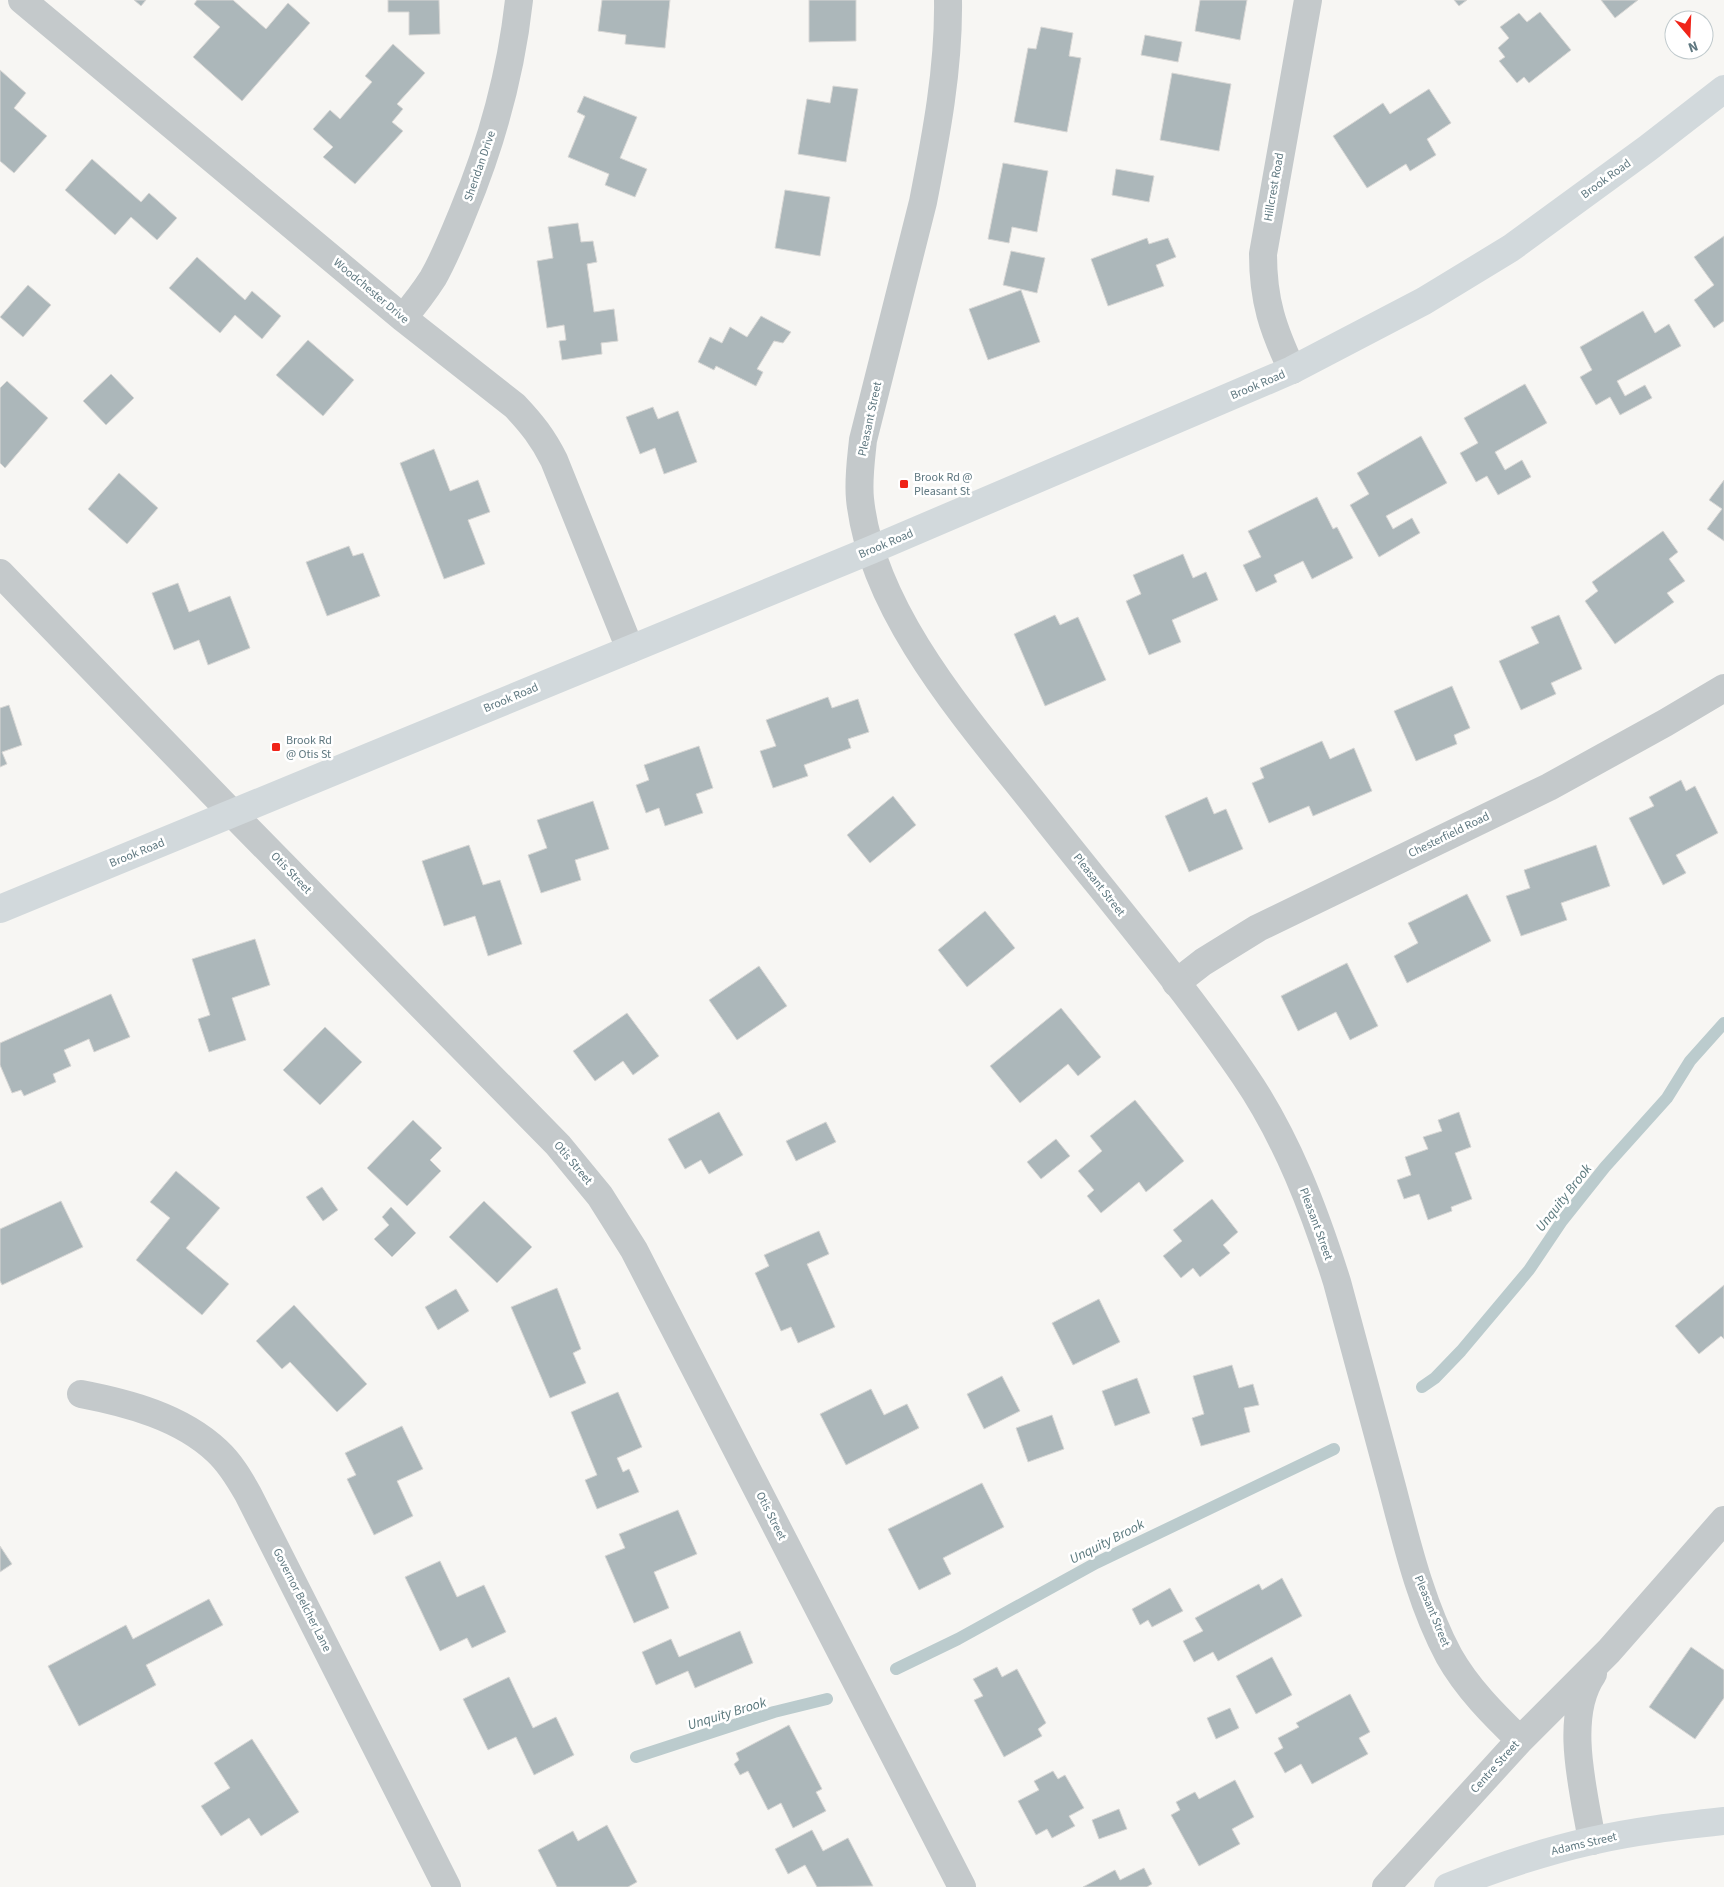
<svg xmlns="http://www.w3.org/2000/svg" width="1724" height="1887" font-family="'Source Sans 3',sans-serif">
<style>
.lines{fill:none;stroke-linecap:round;stroke-linejoin:round}
.stream{stroke:#bbcbcd;stroke-width:12}
.building{fill:#acb7ba;stroke:#d8d7d5}
.minor{stroke:#c4c9cb;stroke-width:28}
.tertiary{stroke:#c4c9cb;stroke-width:28}
.secondary{stroke:#d2d9dc;stroke-width:28}
.primary{stroke:#d2d9dc;stroke-width:28}
.poi-dot{fill:#f02419;stroke:#fff;stroke-width:2}
.labels{text-anchor:middle;dominant-baseline:central;stroke-width:5;stroke-linejoin:round;paint-order:stroke}
.street-label{font-size:12px;fill:#5f7880;stroke:#fff}
.poi-label{font-size:12px;fill:#5f7880;stroke:#fff;text-anchor:start}
.water-label{font-size:14px;font-style:italic;fill:#5a787c;stroke:#fff}
</style>
<rect width="100%" height="100%" fill="#f7f6f3"/>
<g class="lines">
<!-- stream -->
<path class="stream" d="M 1422,1387 L 1435,1378 L 1461,1351 L 1529,1270 L 1562,1221 L 1605,1167 L 1667,1098 L 1690,1061 L 1724,1023
M 896,1669 L 958,1639 L 1096,1563 L 1334,1449
M 636,1757 L 774,1712 L 827,1699"/>
</g>
<!-- building -->
<path class="building" d="M 134,0 L 146,0 L 141,6 Z
M 197,0 L 233,0 L 266,29 L 288,3 L 310,23 L 242,101 L 193,57 L 220,27 L 194,4 Z
M 388,0 L 439,0 L 440,34 L 409,35 L 409,12 L 388,12 Z
M 602,0 L 670,0 L 665,48 L 625,44 L 626,35 L 598,31 Z
M 809,0 L 856,0 L 856,41 L 809,42 Z
M 1200,0 L 1247,0 L 1240,40 L 1195,31 Z
M 1454,0 L 1467,0 L 1459,6 Z
M 1601,0 L 1638,0 L 1615,18 Z
M 1540,12 L 1571,50 L 1529,83 L 1524,77 L 1517,83 L 1499,61 L 1505,57 L 1498,48 L 1509,38 L 1500,27 L 1519,13 L 1527,22 Z
M 1041,27 L 1073,33 L 1069,56 L 1081,58 L 1067,132 L 1014,122 L 1028,48 L 1036,49 Z
M 1145,35 L 1182,42 L 1178,62 L 1141,55 Z
M 393,44 L 425,73 L 397,104 L 403,109 L 392,122 L 403,131 L 355,184 L 323,157 L 333,147 L 313,129 L 330,110 L 340,119 L 372,82 L 365,76 Z
M 0,70 L 26,93 L 14,108 L 47,136 L 14,173 L 0,161 Z
M 1172,73 L 1231,84 L 1219,151 L 1160,140 Z
M 833,86 L 858,89 L 846,162 L 798,154 L 807,99 L 830,103 Z
M 1429,89 L 1451,123 L 1427,139 L 1436,155 L 1410,171 L 1406,164 L 1367,188 L 1333,136 L 1383,103 L 1390,114 Z
M 584,96 L 637,117 L 620,158 L 647,169 L 635,197 L 605,185 L 609,174 L 568,157 L 585,116 L 577,112 Z
M 92,159 L 141,202 L 149,193 L 177,218 L 157,240 L 131,217 L 115,235 L 65,190 Z
M 1003,163 L 1048,171 L 1037,232 L 1012,227 L 1009,243 L 988,239 Z
M 1116,169 L 1154,176 L 1149,202 L 1112,195 Z
M 785,190 L 830,197 L 820,256 L 775,248 Z
M 578,223 L 581,242 L 593,241 L 597,262 L 587,264 L 594,312 L 614,309 L 618,341 L 601,343 L 602,354 L 562,360 L 559,341 L 566,340 L 564,325 L 547,328 L 537,261 L 553,258 L 548,227 Z
M 1724,236 L 1724,321 L 1714,328 L 1694,300 L 1714,285 L 1694,257 Z
M 1147,238 L 1149,244 L 1168,238 L 1176,257 L 1156,265 L 1164,286 L 1108,306 L 1091,259 Z
M 1011,251 L 1045,258 L 1037,293 L 1003,285 Z
M 197,257 L 245,300 L 252,291 L 281,316 L 262,339 L 235,315 L 220,333 L 169,288 Z
M 28,285 L 51,305 L 23,337 L 0,317 Z
M 1021,290 L 1040,342 L 988,360 L 969,309 Z
M 1643,311 L 1655,333 L 1669,324 L 1681,346 L 1617,381 L 1625,396 L 1645,385 L 1652,398 L 1620,415 L 1610,397 L 1596,405 L 1580,377 L 1592,370 L 1580,347 Z
M 761,316 L 791,332 L 783,343 L 774,341 L 757,369 L 763,372 L 756,386 L 716,366 L 714,370 L 698,362 L 710,337 L 722,343 L 730,327 L 747,337 Z
M 308,340 L 354,380 L 323,416 L 276,375 Z
M 111,374 L 134,398 L 106,425 L 83,401 Z
M 7,381 L 48,418 L 5,468 L 0,463 L 0,388 Z
M 1525,384 L 1547,423 L 1495,452 L 1505,470 L 1522,460 L 1531,477 L 1498,495 L 1487,476 L 1476,482 L 1460,453 L 1478,443 L 1464,418 Z
M 653,407 L 658,419 L 678,411 L 697,462 L 664,474 L 655,448 L 640,454 L 626,417 Z
M 1421,436 L 1447,483 L 1386,516 L 1393,529 L 1412,518 L 1420,533 L 1379,557 L 1350,505 L 1369,494 L 1357,473 Z
M 434,449 L 450,491 L 478,480 L 490,512 L 468,520 L 485,564 L 444,579 L 400,463 Z
M 119,473 L 158,508 L 127,544 L 88,509 Z
M 1724,480 L 1724,541 L 1707,529 L 1722,509 L 1709,500 Z
M 1317,497 L 1333,529 L 1337,527 L 1353,558 L 1312,579 L 1303,561 L 1274,575 L 1277,582 L 1256,592 L 1243,565 L 1261,557 L 1248,531 Z
M 1663,531 L 1678,552 L 1669,559 L 1685,581 L 1667,593 L 1674,602 L 1615,644 L 1585,601 L 1598,591 L 1592,582 Z
M 349,546 L 353,556 L 363,553 L 380,596 L 327,616 L 306,562 Z
M 1183,554 L 1193,578 L 1206,572 L 1218,600 L 1172,620 L 1181,642 L 1149,655 L 1126,601 L 1141,594 L 1133,575 Z
M 178,583 L 189,612 L 230,596 L 250,648 L 208,665 L 199,640 L 174,650 L 152,593 Z
M 1055,615 L 1060,625 L 1078,617 L 1106,680 L 1045,706 L 1014,634 Z
M 1559,615 L 1582,669 L 1551,683 L 1556,694 L 1521,710 L 1499,661 L 1539,643 L 1531,627 Z
M 1452,686 L 1470,728 L 1454,735 L 1457,744 L 1416,761 L 1394,711 Z
M 828,697 L 832,708 L 858,699 L 869,732 L 848,739 L 851,748 L 804,765 L 808,776 L 773,788 L 760,751 L 776,746 L 766,720 Z
M 9,705 L 22,745 L 2,752 L 7,764 L 0,767 L 0,708 Z
M 1322,741 L 1330,759 L 1354,748 L 1372,791 L 1313,816 L 1309,806 L 1269,823 L 1252,783 L 1264,778 L 1260,768 Z
M 699,746 L 713,788 L 696,794 L 703,813 L 665,826 L 659,808 L 646,813 L 636,785 L 649,780 L 644,765 Z
M 1681,780 L 1686,791 L 1695,786 L 1718,833 L 1676,855 L 1686,873 L 1663,885 L 1629,818 L 1654,806 L 1649,797 Z
M 893,796 L 916,825 L 870,863 L 847,835 Z
M 1207,797 L 1214,814 L 1226,809 L 1243,849 L 1189,872 L 1165,816 Z
M 593,801 L 609,849 L 575,860 L 581,880 L 541,893 L 528,855 L 547,848 L 537,820 Z
M 469,845 L 483,885 L 500,880 L 522,944 L 488,956 L 475,916 L 444,926 L 422,861 Z
M 1596,845 L 1610,886 L 1561,903 L 1567,920 L 1521,936 L 1506,896 L 1530,888 L 1524,870 Z
M 1467,894 L 1491,941 L 1407,983 L 1394,956 L 1418,943 L 1408,923 Z
M 985,911 L 1015,948 L 967,987 L 938,950 Z
M 255,939 L 270,985 L 232,998 L 246,1040 L 209,1052 L 198,1019 L 210,1015 L 192,959 Z
M 1347,963 L 1378,1026 L 1350,1040 L 1336,1012 L 1298,1031 L 1281,996 Z
M 759,966 L 787,1006 L 737,1040 L 709,1000 Z
M 111,994 L 130,1037 L 94,1052 L 89,1039 L 64,1050 L 71,1066 L 53,1074 L 56,1082 L 24,1096 L 21,1090 L 12,1093 L 0,1065 L 0,1043 Z
M 1061,1008 L 1101,1057 L 1078,1076 L 1068,1064 L 1020,1103 L 990,1066 Z
M 627,1013 L 659,1056 L 633,1075 L 623,1061 L 595,1081 L 573,1051 Z
M 325,1027 L 362,1062 L 320,1105 L 283,1070 Z
M 1135,1100 L 1184,1161 L 1146,1192 L 1139,1182 L 1101,1213 L 1087,1196 L 1094,1190 L 1078,1171 L 1102,1151 L 1090,1136 Z
M 719,1112 L 743,1155 L 709,1174 L 701,1160 L 685,1169 L 668,1139 Z
M 1459,1112 L 1471,1147 L 1455,1153 L 1472,1199 L 1451,1207 L 1452,1211 L 1428,1220 L 1419,1194 L 1404,1199 L 1397,1180 L 1411,1175 L 1405,1157 L 1428,1149 L 1423,1137 L 1442,1131 L 1438,1120 Z
M 413,1120 L 442,1148 L 430,1160 L 441,1171 L 407,1206 L 367,1168 Z
M 826,1122 L 836,1142 L 796,1161 L 786,1141 Z
M 1056,1139 L 1070,1156 L 1041,1179 L 1027,1162 Z
M 176,1171 L 220,1208 L 186,1248 L 229,1284 L 202,1315 L 136,1260 L 170,1218 L 150,1202 Z
M 322,1187 L 338,1210 L 323,1221 L 306,1197 Z
M 1212,1199 L 1238,1232 L 1223,1245 L 1230,1253 L 1200,1277 L 1193,1268 L 1181,1278 L 1163,1256 L 1182,1241 L 1173,1230 Z
M 61,1201 L 83,1247 L 2,1285 L 0,1281 L 0,1229 Z
M 484,1201 L 532,1247 L 497,1283 L 449,1237 Z
M 391,1207 L 416,1233 L 392,1257 L 374,1239 L 389,1225 L 382,1217 Z
M 819,1231 L 829,1254 L 807,1264 L 835,1327 L 798,1343 L 791,1327 L 781,1331 L 755,1273 L 769,1266 L 764,1255 Z
M 1724,1285 L 1724,1339 L 1721,1336 L 1699,1354 L 1675,1326 Z
M 557,1288 L 581,1349 L 573,1353 L 586,1383 L 550,1398 L 511,1307 Z
M 456,1289 L 469,1311 L 438,1330 L 425,1307 Z
M 1099,1299 L 1120,1342 L 1073,1365 L 1052,1323 Z
M 294,1305 L 367,1384 L 337,1412 L 290,1362 L 282,1369 L 256,1341 Z
M 1232,1365 L 1239,1388 L 1253,1384 L 1259,1405 L 1244,1408 L 1250,1432 L 1201,1446 L 1192,1418 L 1204,1414 L 1193,1376 Z
M 1002,1376 L 1020,1411 L 984,1429 L 967,1394 Z
M 1137,1378 L 1150,1413 L 1115,1426 L 1102,1391 Z
M 871,1389 L 884,1415 L 907,1404 L 919,1428 L 846,1465 L 820,1414 Z
M 618,1392 L 642,1447 L 617,1458 L 623,1472 L 629,1469 L 639,1492 L 597,1509 L 585,1480 L 597,1475 L 571,1412 Z
M 1052,1415 L 1064,1449 L 1028,1462 L 1016,1428 Z
M 402,1426 L 423,1469 L 397,1481 L 413,1516 L 374,1535 L 347,1479 L 356,1475 L 345,1453 Z
M 982,1483 L 1004,1527 L 943,1558 L 951,1574 L 919,1590 L 888,1529 Z
M 678,1510 L 697,1554 L 654,1572 L 669,1608 L 634,1623 L 605,1556 L 625,1548 L 619,1534 Z
M 0,1546 L 12,1564 L 0,1572 Z
M 440,1561 L 457,1597 L 484,1585 L 506,1632 L 472,1648 L 467,1638 L 440,1651 L 405,1577 Z
M 1282,1578 L 1302,1616 L 1218,1661 L 1213,1652 L 1194,1662 L 1183,1641 L 1203,1631 L 1195,1618 L 1259,1584 L 1262,1590 Z
M 1170,1588 L 1183,1611 L 1152,1627 L 1148,1620 L 1140,1625 L 1132,1609 Z
M 209,1599 L 223,1625 L 146,1665 L 156,1685 L 79,1726 L 48,1666 L 126,1625 L 133,1639 Z
M 740,1631 L 753,1663 L 695,1688 L 688,1671 L 656,1685 L 642,1652 L 671,1639 L 679,1657 Z
M 1691,1647 L 1724,1670 L 1724,1698 L 1695,1739 L 1649,1707 Z
M 1272,1657 L 1292,1695 L 1256,1714 L 1236,1676 Z
M 997,1667 L 1002,1677 L 1017,1669 L 1046,1723 L 1038,1729 L 1042,1736 L 1004,1757 L 974,1700 L 983,1696 L 973,1679 Z
M 509,1677 L 533,1728 L 556,1717 L 574,1755 L 534,1775 L 516,1737 L 488,1750 L 463,1699 Z
M 1350,1694 L 1370,1732 L 1359,1738 L 1368,1754 L 1312,1784 L 1301,1764 L 1285,1773 L 1274,1753 L 1283,1748 L 1278,1738 L 1299,1727 L 1296,1723 Z
M 1230,1708 L 1239,1728 L 1216,1739 L 1207,1718 Z
M 789,1725 L 822,1789 L 816,1792 L 826,1811 L 793,1828 L 781,1803 L 768,1810 L 748,1771 L 740,1775 L 734,1764 L 739,1760 L 736,1753 Z
M 252,1739 L 299,1812 L 261,1836 L 249,1818 L 221,1836 L 201,1806 L 230,1788 L 214,1763 Z
M 1053,1771 L 1058,1779 L 1065,1775 L 1084,1808 L 1069,1816 L 1075,1826 L 1052,1838 L 1047,1829 L 1036,1835 L 1018,1801 L 1039,1790 L 1034,1781 Z
M 1235,1780 L 1254,1817 L 1232,1829 L 1240,1844 L 1199,1866 L 1171,1815 L 1180,1810 L 1176,1802 L 1195,1792 L 1199,1799 Z
M 1119,1809 L 1127,1829 L 1099,1839 L 1092,1820 Z
M 607,1825 L 637,1882 L 628,1887 L 557,1887 L 538,1850 L 573,1831 L 578,1841 Z
M 812,1830 L 823,1851 L 848,1838 L 873,1886 L 817,1887 L 805,1865 L 788,1874 L 775,1849 Z
M 1144,1868 L 1152,1884 L 1147,1887 L 1083,1887 L 1115,1870 L 1120,1880 Z"/>
<g class="lines">
<!-- minor -->
<path class="minor" d="M 22,0 L 403,318 L 515,406 C 532,424 543,438 554,460 L 630,649
M 403,318 C 414,305 424,292 433,278 C 445,257 454,234 463,212 C 491,145 511,73 519,0
M 1292,370 C 1273,329 1263,301 1263,254 L 1308,0
M 0,573 L 233,814 L 558,1145 L 600,1196 L 634,1250 L 962,1887
M 1176,983 L 1203,962 L 1258,928 L 1549,787 L 1665,723 L 1724,688
M 81,1394 C 128,1403 181,1417 217,1451 C 230,1463 239,1478 248,1494 L 447,1887"/>
<!-- tertiary -->
<path class="tertiary" d="M 948,0 C 949,68 936,136 923,202 L 863,440 C 861,460 858,479 860,499 C 872,616 974,727 1044,816 C 1111,901 1183,985 1244,1075 C 1287,1138 1314,1209 1337,1282 C 1355,1350 1374,1419 1392,1487 C 1407,1544 1421,1604 1449,1656 C 1467,1688 1494,1715 1520,1740
M 1592,1841 C 1584,1792 1563,1717 1593,1674
M 1386,1887 L 1520,1740 L 1609,1651 L 1724,1520"/>
<!-- secondary -->
<path class="secondary" d="M 1448,1887 C 1495,1868 1542,1852 1591,1841 C 1635,1831 1679,1826 1724,1821"/>
<!-- primary -->
<path class="primary" d="M 0,909 L 871,550 L 1292,370 L 1424,301 L 1511,248 L 1648,148 L 1724,89"/>
</g>
<!-- markers -->
<g class="poi-dot">
<rect x="899" y="479" width="10" height="10" rx="2.5"/>
<rect x="271" y="742" width="10" height="10" rx="2.5"/>
</g>
<g class="labels">
<!-- street labels -->
<g class="street-label">
<text transform="translate(480 166) rotate(-71)">Sheridan Drive</text>
<text transform="translate(1606 179) rotate(-36)">Brook Road</text>
<text transform="translate(1274 187) rotate(-80)">Hillcrest Road</text>
<text transform="translate(371 291) rotate(40)">Woodchester Drive</text>
<text transform="translate(1258 385) rotate(-23)">Brook Road</text>
<text transform="translate(870 419) rotate(-78)">Pleasant Street</text>
<text transform="translate(886 544) rotate(-23)">Brook Road</text>
<text transform="translate(511 698) rotate(-23)">Brook Road</text>
<text transform="translate(1449 835) rotate(-26)">Chesterfield Road</text>
<text transform="translate(137 853) rotate(-22)">Brook Road</text>
<text transform="translate(291 873) rotate(46)">Otis Street</text>
<text transform="translate(1099 885) rotate(52)">Pleasant Street</text>
<text transform="translate(573 1163) rotate(50)">Otis Street</text>
<text transform="translate(1316 1224) rotate(70)">Pleasant Street</text>
<text transform="translate(771 1516) rotate(63)">Otis Street</text>
<text transform="translate(302 1600) rotate(63)">Governor Belcher Lane</text>
<text transform="translate(1432 1611) rotate(68)">Pleasant Street</text>
<text transform="translate(1495 1767) rotate(-48)">Centre Street</text>
<text transform="translate(1584 1844) rotate(-13)">Adams Street</text>
</g>
<!-- poi labels -->
<g class="poi-label">
<text x="914" y="477">Brook Rd @<tspan x="914" dy="14">Pleasant St</tspan></text>
<text x="286" y="740">Brook Rd<tspan x="286" dy="14">@ Otis St</tspan></text>
</g>
<!-- water labels -->
<g class="water-label">
<text transform="translate(1564 1198) rotate(-52)">Unquity Brook</text>
<text transform="translate(1107 1542) rotate(-27)">Unquity Brook</text>
<text transform="translate(727 1714) rotate(-17)">Unquity Brook</text>
</g>
</g>
<!-- north arrow -->
<g transform="translate(1689 35) rotate(161)"><circle r="24" fill="#ffffff" stroke="#bfc9cc"/>
<path d="M0-4L9 19L0 12L-9 19Z" fill="#f02419"/>
<text y="-8" font-size="14" font-weight="bold" text-anchor="middle" fill="#5f7880">N</text>
</g>
</svg>
